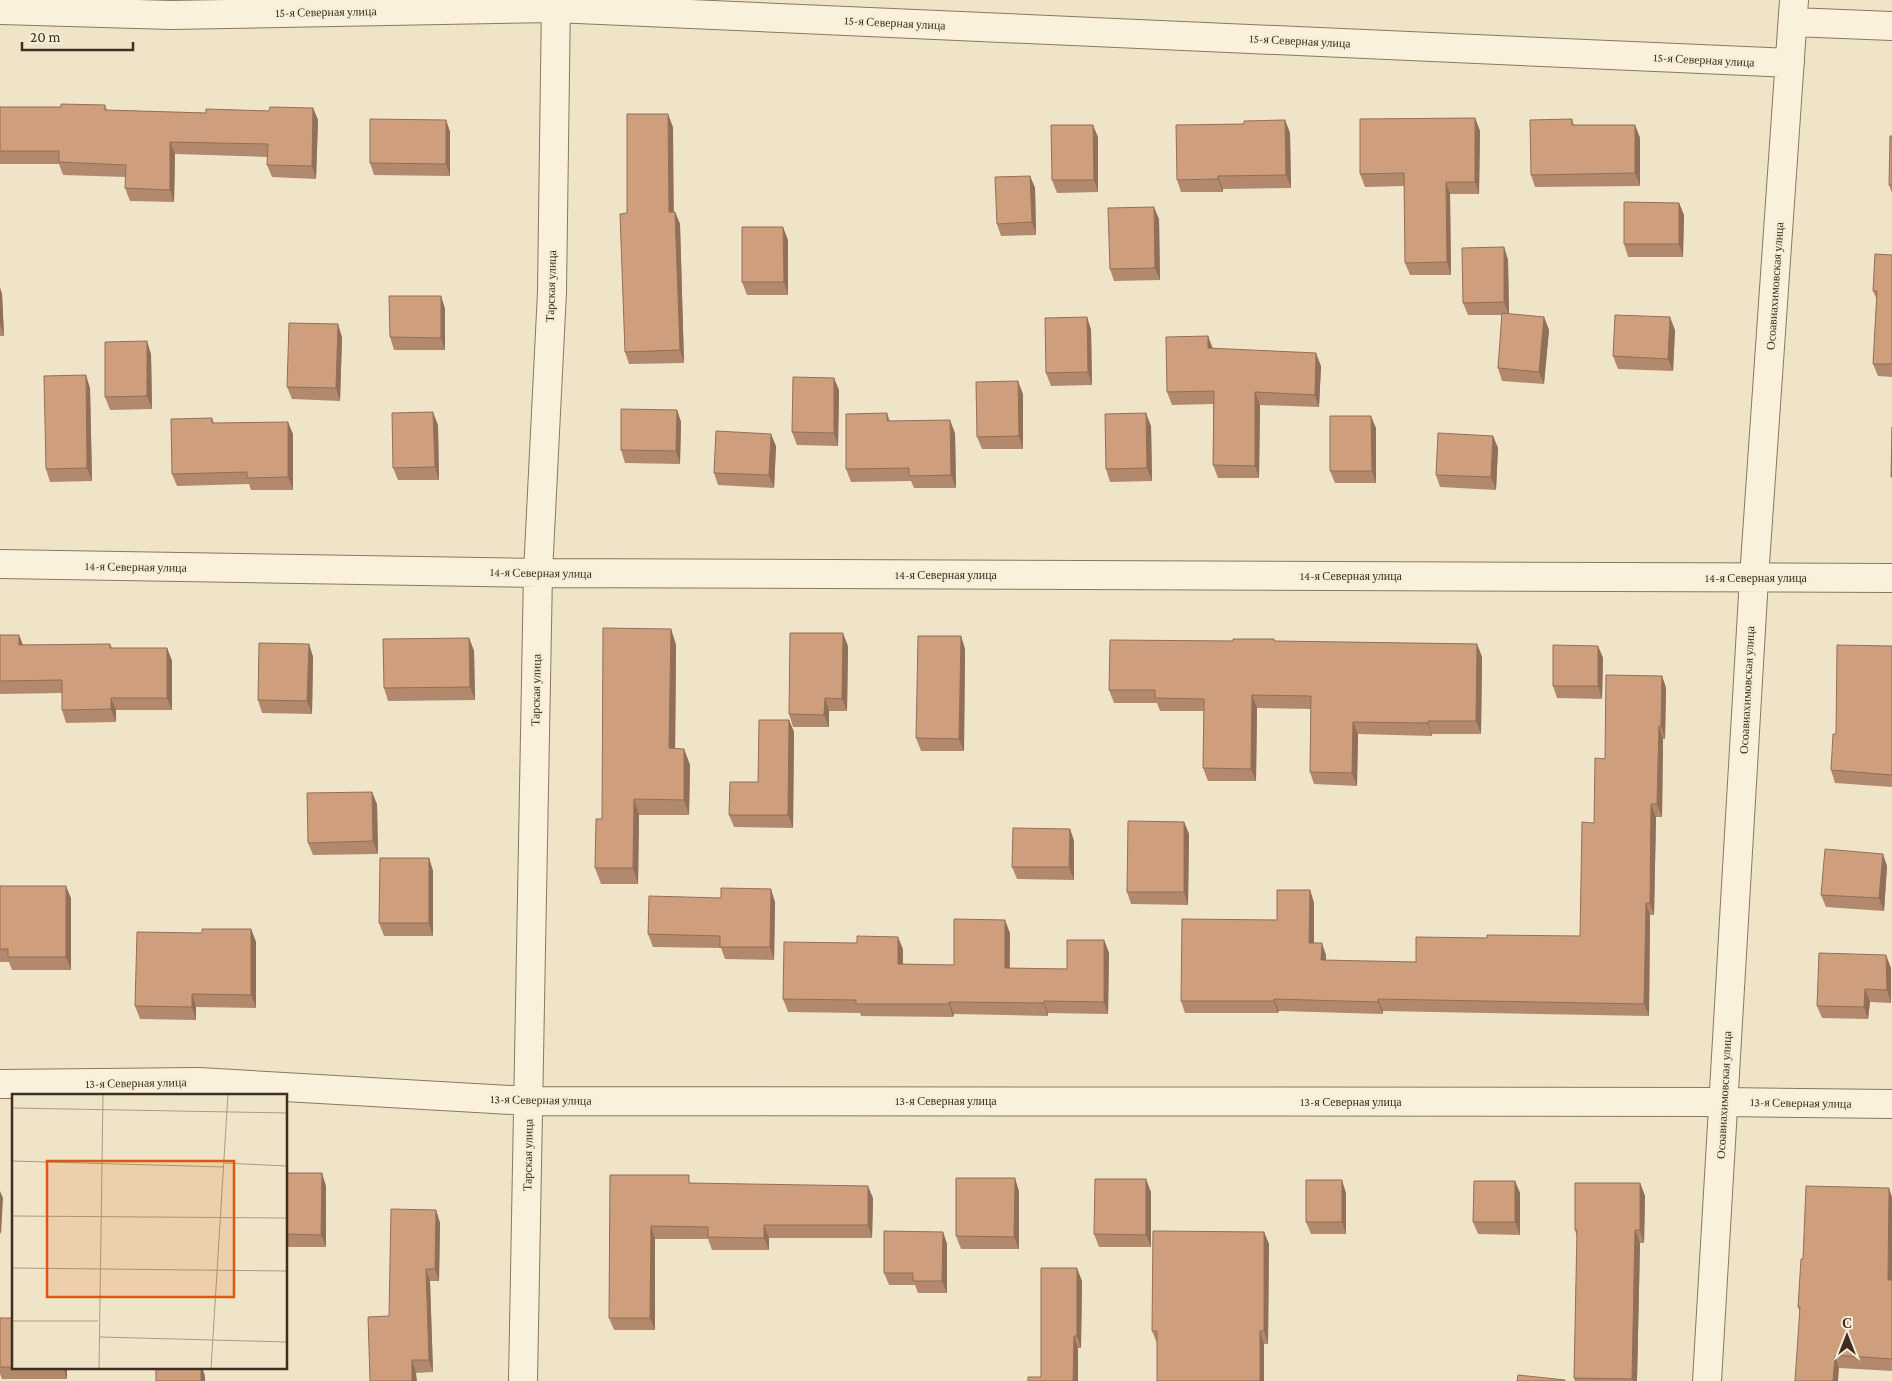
<svg xmlns="http://www.w3.org/2000/svg" width="1892" height="1381" font-family="'Crimson Pro',serif">
<style>
.lines{fill:none;stroke-linecap:round;stroke-linejoin:round}
.minor-casing{stroke:#8d765c;stroke-width:30}
.minor{stroke:#faf1dc;stroke-width:28}
.wall{fill:#b2896c}
.shaded-wall{fill:#916f58}
.building{fill:#cf9f7d;stroke:#916f58}
.labels{text-anchor:middle;dominant-baseline:central;stroke-width:4.5;stroke-linejoin:round;paint-order:stroke}
.street-label{font-size:12px;fill:#3d2e20;stroke:#f7eed8}
.inset-road{fill:none;stroke:#a89b85;stroke-width:1}
.view{fill:#df570d;fill-opacity:0.15;stroke:#df570d;stroke-width:2.5}
.inset-edge{fill:none;stroke:#3d2e20;stroke-width:2.5}
</style>
<rect width="100%" height="100%" fill="#f0e4c8"/>
<g class="lines">
<defs>
<path id="minor" d="M 0,10 L 171,15 L 555,8 L 1790,63
M 1793,22 L 1892,26
M 0,564 L 538,573 L 1892,578
M 0,1084 L 199,1082 L 529,1101 L 1724,1102 L 1892,1104
M 523,1381 L 538,573 L 552,292 L 556,0
M 1707,1381 L 1754,578 L 1794,0"/>
</defs>
<!-- minor casing -->
<use href="#minor" class="minor-casing"/>
<!-- minor -->
<use href="#minor" class="minor"/>
</g>
<!-- wall -->
<path class="wall" d="M 105,105 L 107,110 L 206,113 L 269,111 L 313,108 L 318,120 L 316,179 L 272,177 L 267,165 L 268,157 L 175,154 L 174,202 L 130,201 L 125,188 L 126,177 L 63,175 L 59,164 L 0,164 L 0,107 L 61,107 Z
M 1475,118 L 1480,131 L 1479,194 L 1450,194 L 1451,275 L 1410,275 L 1405,263 L 1404,186 L 1365,187 L 1360,174 Z
M 1572,119 L 1574,125 L 1635,125 L 1640,138 L 1640,186 L 1535,187 L 1531,175 Z
M 446,120 L 450,132 L 450,176 L 374,175 L 370,163 Z
M 1285,120 L 1290,133 L 1291,188 L 1223,189 L 1223,192 L 1181,192 L 1177,180 L 1244,124 Z
M 673,127 L 673,212 L 675,212 L 680,224 L 684,363 L 629,364 L 625,352 L 627,213 Z
M 1892,136 L 1892,193 L 1889,185 Z
M 1098,137 L 1098,192 L 1057,193 L 1052,180 Z
M 1030,176 L 1035,188 L 1036,235 L 1001,236 L 997,224 Z
M 1679,203 L 1684,215 L 1683,257 L 1628,257 L 1624,244 Z
M 1159,219 L 1160,280 L 1114,281 L 1110,269 Z
M 788,240 L 788,295 L 747,295 L 742,282 Z
M 1504,247 L 1508,260 L 1509,314 L 1544,317 L 1549,330 L 1544,384 L 1502,381 L 1498,368 L 1502,315 L 1468,315 L 1463,303 Z
M 1892,255 L 1892,377 L 1878,376 L 1873,364 L 1877,300 L 1873,291 Z
M 0,288 L 2,294 L 4,336 L 0,336 Z
M 441,296 L 445,309 L 445,350 L 394,350 L 390,337 Z
M 1087,317 L 1091,330 L 1092,385 L 1051,386 L 1046,373 Z
M 1675,330 L 1673,371 L 1618,369 L 1613,356 Z
M 1208,336 L 1212,348 L 1321,366 L 1319,407 L 1260,405 L 1259,478 L 1218,478 L 1213,465 L 1213,404 L 1172,405 L 1167,392 Z
M 342,337 L 340,401 L 292,399 L 287,387 Z
M 151,354 L 152,409 L 110,410 L 105,397 Z
M 90,388 L 92,481 L 50,482 L 46,469 Z
M 839,390 L 838,446 L 797,445 L 792,432 Z
M 1023,394 L 1023,449 L 982,449 L 977,437 Z
M 677,410 L 681,422 L 680,464 L 625,463 L 621,450 Z
M 887,413 L 890,421 L 955,433 L 956,488 L 914,488 L 911,481 L 851,482 L 846,469 Z
M 212,418 L 214,423 L 293,434 L 293,490 L 251,490 L 249,484 L 177,486 L 172,474 Z
M 438,425 L 439,480 L 398,480 L 393,468 Z
M 1151,426 L 1152,481 L 1110,482 L 1106,469 Z
M 1376,428 L 1376,483 L 1335,483 L 1330,471 Z
M 1493,436 L 1498,448 L 1496,490 L 1440,487 L 1436,475 Z
M 776,446 L 774,488 L 718,485 L 714,473 Z
M 671,629 L 676,645 L 675,749 L 684,749 L 690,765 L 689,815 L 639,815 L 638,884 L 601,884 L 595,868 L 602,819 Z
M 0,635 L 19,635 L 23,645 L 110,644 L 112,648 L 167,648 L 172,661 L 172,710 L 116,710 L 116,722 L 66,723 L 62,710 L 62,693 L 0,694 Z
M 961,636 L 965,649 L 964,751 L 921,751 L 916,738 Z
M 469,638 L 474,651 L 475,700 L 388,701 L 384,688 Z
M 1274,639 L 1274,641 L 1477,644 L 1482,657 L 1481,734 L 1432,734 L 1432,736 L 1358,734 L 1357,786 L 1314,784 L 1310,772 L 1311,709 L 1257,708 L 1256,781 L 1208,781 L 1203,768 L 1204,711 L 1160,711 L 1157,703 L 1114,703 L 1109,690 L 1233,641 Z
M 309,644 L 313,657 L 312,714 L 262,713 L 258,700 Z
M 848,646 L 847,711 L 829,711 L 829,727 L 793,727 L 789,714 Z
M 1598,646 L 1603,658 L 1602,699 L 1557,698 L 1553,686 Z
M 1892,646 L 1892,787 L 1835,783 L 1831,770 L 1836,734 Z
M 1662,676 L 1666,688 L 1665,739 L 1663,739 L 1662,817 L 1656,817 L 1654,915 L 1650,915 L 1649,1016 L 1383,1011 L 1383,1014 L 1279,1011 L 1278,1013 L 1185,1013 L 1181,1001 L 1277,920 L 1310,890 L 1314,903 L 1314,943 L 1326,955 L 1326,961 L 1416,962 L 1487,938 L 1580,936 L 1594,823 L 1605,759 Z
M 789,720 L 794,732 L 793,828 L 734,827 L 729,815 L 758,782 Z
M 377,804 L 378,854 L 313,855 L 308,843 Z
M 1184,822 L 1189,834 L 1188,905 L 1131,904 L 1127,892 Z
M 1070,829 L 1074,841 L 1074,880 L 1017,879 L 1012,867 Z
M 429,858 L 433,871 L 433,936 L 384,936 L 379,923 Z
M 1887,866 L 1884,911 L 1826,907 L 1821,895 Z
M 0,886 L 71,898 L 71,970 L 12,970 L 9,962 L 0,962 Z
M 721,898 L 775,902 L 774,960 L 725,959 L 721,948 L 653,947 L 648,934 Z
M 251,929 L 256,942 L 256,1008 L 196,1007 L 196,1020 L 140,1019 L 135,1006 L 202,933 Z
M 1010,933 L 1010,968 L 1067,969 L 1104,940 L 1109,953 L 1108,1014 L 1048,1013 L 1048,1016 L 954,1014 L 953,1017 L 861,1016 L 860,1013 L 788,1012 L 783,999 L 857,943 L 903,949 L 903,964 L 954,965 Z
M 1891,968 L 1891,1003 L 1870,1002 L 1868,1019 L 1822,1018 L 1817,1006 Z
M 286,1173 L 326,1186 L 326,1247 L 286,1247 Z
M 610,1175 L 692,1183 L 873,1198 L 872,1238 L 769,1238 L 769,1250 L 712,1250 L 708,1239 L 655,1239 L 655,1330 L 614,1330 L 609,1318 Z
M 1515,1181 L 1520,1193 L 1520,1235 L 1478,1234 L 1473,1222 Z
M 1640,1183 L 1645,1196 L 1644,1243 L 1640,1243 L 1637,1381 L 1575,1381 L 1574,1378 L 1577,1237 L 1575,1230 Z
M 1019,1191 L 1019,1249 L 961,1249 L 956,1236 Z
M 1151,1192 L 1151,1247 L 1099,1247 L 1094,1234 Z
M 1346,1193 L 1346,1234 L 1311,1234 L 1306,1222 Z
M 1892,1197 L 1892,1371 L 1839,1368 L 1800,1313 L 1798,1307 L 1803,1259 Z
M 436,1210 L 440,1223 L 439,1281 L 430,1281 L 433,1372 L 416,1373 L 389,1316 Z
M 943,1232 L 947,1244 L 947,1293 L 918,1293 L 915,1285 L 889,1285 L 884,1273 Z
M 1264,1232 L 1269,1244 L 1268,1344 L 1264,1344 L 1264,1381 L 1157,1381 L 1157,1343 L 1152,1331 Z
M 1082,1281 L 1081,1348 L 1078,1348 L 1041,1377 Z
M 0,1318 L 14,1318 L 14,1367 L 67,1367 L 67,1379 L 2,1379 L 0,1374 Z"/>
<!-- shaded-wall -->
<path class="shaded-wall" d="M 313,108 L 318,120 L 316,179 L 312,166 Z
M 668,114 L 673,127 L 674,225 L 669,212 Z
M 1475,118 L 1480,131 L 1479,194 L 1475,182 Z
M 446,120 L 450,132 L 450,176 L 446,164 Z
M 1285,120 L 1290,133 L 1291,188 L 1286,175 Z
M 1093,125 L 1098,137 L 1098,192 L 1094,180 Z
M 1635,125 L 1640,138 L 1640,186 L 1635,173 Z
M 170,142 L 175,154 L 174,202 L 170,190 Z
M 1030,176 L 1035,188 L 1036,235 L 1032,222 Z
M 1218,176 L 1223,189 L 1223,192 L 1218,179 Z
M 1446,182 L 1450,194 L 1451,275 L 1447,262 Z
M 1679,203 L 1684,215 L 1683,257 L 1679,244 Z
M 1154,207 L 1159,219 L 1160,280 L 1155,268 Z
M 675,212 L 680,224 L 684,363 L 680,350 Z
M 783,227 L 788,240 L 788,295 L 784,282 Z
M 1504,247 L 1508,260 L 1509,315 L 1504,302 Z
M 0,288 L 2,294 L 4,336 L 0,324 Z
M 441,296 L 445,309 L 445,350 L 441,338 Z
M 1087,317 L 1091,330 L 1092,385 L 1088,372 Z
M 1544,317 L 1549,330 L 1544,384 L 1539,372 Z
M 1670,317 L 1675,330 L 1673,371 L 1668,359 Z
M 338,324 L 342,337 L 340,401 L 336,388 Z
M 1208,336 L 1213,349 L 1208,348 Z
M 147,341 L 151,354 L 152,409 L 147,396 Z
M 1316,353 L 1321,366 L 1319,407 L 1315,395 Z
M 86,375 L 90,388 L 92,481 L 87,468 Z
M 834,378 L 839,390 L 838,446 L 834,433 Z
M 1018,381 L 1023,394 L 1023,449 L 1019,436 Z
M 1255,392 L 1260,405 L 1259,478 L 1255,466 Z
M 677,410 L 681,422 L 680,464 L 676,451 Z
M 433,412 L 438,425 L 439,480 L 435,467 Z
M 1146,413 L 1151,426 L 1152,481 L 1147,468 Z
M 1371,416 L 1376,428 L 1376,483 L 1372,471 Z
M 950,420 L 955,433 L 956,488 L 951,475 Z
M 288,422 L 293,434 L 293,490 L 288,477 Z
M 771,434 L 776,446 L 774,488 L 769,475 Z
M 1493,436 L 1498,448 L 1496,490 L 1491,477 Z
M 671,629 L 676,645 L 675,764 L 669,748 Z
M 843,633 L 848,646 L 847,711 L 842,699 Z
M 19,635 L 24,648 L 19,645 Z
M 961,636 L 965,649 L 964,751 L 959,739 Z
M 469,638 L 474,651 L 475,700 L 470,687 Z
M 309,644 L 313,657 L 312,714 L 307,701 Z
M 1477,644 L 1482,657 L 1481,734 L 1476,721 Z
M 1598,646 L 1603,658 L 1602,699 L 1598,686 Z
M 167,648 L 172,661 L 172,710 L 167,698 Z
M 1662,676 L 1666,688 L 1665,739 L 1661,726 Z
M 1252,695 L 1257,708 L 1256,781 L 1251,769 Z
M 111,698 L 116,710 L 116,722 L 111,709 Z
M 825,698 L 829,711 L 829,727 L 824,715 Z
M 789,720 L 794,732 L 793,828 L 788,815 Z
M 1428,721 L 1432,734 L 1432,736 L 1428,723 Z
M 1353,722 L 1358,734 L 1357,786 L 1352,773 Z
M 1659,726 L 1663,739 L 1662,817 L 1657,804 Z
M 684,749 L 690,765 L 689,815 L 684,800 Z
M 372,792 L 377,804 L 378,854 L 373,841 Z
M 634,799 L 639,815 L 638,884 L 633,868 Z
M 1651,804 L 1656,817 L 1654,915 L 1650,903 Z
M 1184,822 L 1189,834 L 1188,905 L 1184,892 Z
M 1070,829 L 1074,841 L 1074,880 L 1069,867 Z
M 1883,854 L 1887,866 L 1884,911 L 1879,898 Z
M 429,858 L 433,871 L 433,936 L 429,923 Z
M 66,886 L 71,898 L 71,970 L 66,957 Z
M 771,889 L 775,902 L 774,960 L 770,947 Z
M 1310,890 L 1314,903 L 1314,955 L 1309,943 Z
M 1646,903 L 1650,915 L 1649,1016 L 1644,1004 Z
M 1005,920 L 1010,933 L 1009,981 L 1005,968 Z
M 251,929 L 256,942 L 256,1008 L 251,995 Z
M 898,937 L 903,949 L 902,976 L 898,964 Z
M 1104,940 L 1109,953 L 1108,1014 L 1104,1002 Z
M 1322,943 L 1326,955 L 1326,973 L 1321,960 Z
M 1886,955 L 1891,968 L 1891,1003 L 1887,990 Z
M 1865,989 L 1870,1002 L 1868,1019 L 1864,1007 Z
M 192,994 L 196,1007 L 196,1020 L 192,1007 Z
M 1274,999 L 1279,1011 L 1278,1013 L 1274,1001 Z
M 1378,999 L 1383,1011 L 1383,1014 L 1378,1002 Z
M 1044,1001 L 1048,1013 L 1048,1016 L 1044,1003 Z
M 949,1002 L 954,1014 L 953,1017 L 949,1004 Z
M 322,1173 L 326,1186 L 326,1247 L 321,1235 Z
M 1015,1178 L 1019,1191 L 1019,1249 L 1014,1237 Z
M 1146,1179 L 1151,1192 L 1151,1247 L 1146,1235 Z
M 1342,1180 L 1346,1193 L 1346,1234 L 1342,1222 Z
M 1515,1181 L 1520,1193 L 1520,1235 L 1515,1222 Z
M 1640,1183 L 1645,1196 L 1644,1243 L 1640,1230 Z
M 868,1186 L 873,1198 L 872,1238 L 868,1225 Z
M 1889,1188 L 1892,1197 L 1892,1290 L 1888,1280 Z
M 0,1191 L 3,1198 L 1,1234 L 0,1232 Z
M 436,1210 L 440,1223 L 439,1281 L 435,1269 Z
M 764,1225 L 769,1238 L 769,1250 L 764,1238 Z
M 651,1226 L 655,1239 L 655,1330 L 650,1318 Z
M 1635,1230 L 1640,1243 L 1637,1381 L 1633,1381 L 1632,1379 Z
M 943,1232 L 947,1244 L 947,1293 L 942,1281 Z
M 1264,1232 L 1269,1244 L 1268,1344 L 1264,1331 Z
M 1077,1268 L 1082,1281 L 1081,1348 L 1077,1336 Z
M 426,1269 L 430,1281 L 433,1372 L 429,1360 Z
M 1260,1331 L 1264,1344 L 1264,1381 L 1260,1381 Z
M 1074,1336 L 1078,1348 L 1078,1381 L 1073,1381 Z
M 1835,1355 L 1839,1368 L 1838,1381 L 1833,1381 Z
M 412,1360 L 416,1373 L 417,1381 L 412,1381 Z
M 63,1367 L 67,1367 L 67,1379 Z
M 201,1367 L 202,1367 L 205,1376 L 205,1381 L 201,1381 Z"/>
<!-- building -->
<path class="building" d="M 61,104 L 105,105 L 105,110 L 206,113 L 206,109 L 269,111 L 270,107 L 313,108 L 312,166 L 267,165 L 268,144 L 170,142 L 170,190 L 125,188 L 126,165 L 59,162 L 59,151 L 0,151 L 0,107 L 61,107 Z
M 627,114 L 668,114 L 669,212 L 675,212 L 680,350 L 625,352 L 620,214 L 627,213 Z
M 1475,118 L 1475,182 L 1446,182 L 1447,262 L 1405,263 L 1404,173 L 1360,174 L 1360,119 Z
M 370,119 L 446,120 L 446,164 L 370,163 Z
M 1572,119 L 1572,125 L 1635,125 L 1635,173 L 1531,175 L 1530,120 Z
M 1285,120 L 1286,175 L 1218,176 L 1218,179 L 1177,180 L 1176,125 L 1244,124 L 1244,121 Z
M 1051,125 L 1093,125 L 1094,180 L 1052,180 Z
M 1890,136 L 1892,136 L 1892,185 L 1889,185 Z
M 1030,176 L 1032,222 L 997,224 L 995,177 Z
M 1624,202 L 1679,203 L 1679,244 L 1624,244 Z
M 1154,207 L 1155,268 L 1110,269 L 1108,208 Z
M 742,227 L 783,227 L 784,282 L 742,282 Z
M 1504,247 L 1504,302 L 1463,303 L 1462,248 Z
M 1875,254 L 1892,255 L 1892,364 L 1873,364 L 1877,291 L 1873,291 Z
M 389,296 L 441,296 L 441,338 L 390,337 Z
M 1502,313 L 1544,317 L 1539,372 L 1498,368 Z
M 1615,315 L 1670,317 L 1668,359 L 1613,356 Z
M 1087,317 L 1088,372 L 1046,373 L 1045,318 Z
M 289,323 L 338,324 L 336,388 L 287,387 Z
M 1208,336 L 1208,348 L 1316,353 L 1315,395 L 1255,392 L 1255,466 L 1213,465 L 1214,391 L 1167,392 L 1166,337 Z
M 147,341 L 147,396 L 105,397 L 105,342 Z
M 86,375 L 87,468 L 46,469 L 44,376 Z
M 793,377 L 834,378 L 834,433 L 792,432 Z
M 1018,381 L 1019,436 L 977,437 L 976,382 Z
M 621,409 L 677,410 L 676,451 L 621,450 Z
M 433,412 L 435,467 L 393,468 L 392,413 Z
M 887,413 L 887,421 L 950,420 L 951,475 L 909,476 L 909,468 L 846,469 L 846,414 Z
M 1146,413 L 1147,468 L 1106,469 L 1105,414 Z
M 1330,416 L 1371,416 L 1372,471 L 1330,471 Z
M 212,418 L 212,423 L 288,422 L 288,477 L 247,478 L 247,472 L 172,474 L 171,419 Z
M 1892,427 L 1892,477 L 1891,477 Z
M 716,431 L 771,434 L 769,475 L 714,473 Z
M 1438,433 L 1493,436 L 1491,477 L 1436,475 Z
M 603,628 L 671,629 L 669,748 L 684,749 L 684,800 L 634,799 L 633,868 L 595,868 L 596,819 L 602,819 Z
M 790,633 L 843,633 L 842,699 L 825,698 L 824,715 L 789,714 Z
M 0,635 L 19,635 L 19,645 L 110,644 L 110,648 L 167,648 L 167,698 L 111,698 L 111,709 L 62,710 L 62,680 L 0,681 Z
M 918,636 L 961,636 L 959,739 L 916,738 Z
M 469,638 L 470,687 L 384,688 L 383,639 Z
M 1233,639 L 1274,639 L 1274,641 L 1477,644 L 1476,721 L 1428,721 L 1428,723 L 1353,722 L 1352,773 L 1310,772 L 1311,696 L 1252,695 L 1251,769 L 1203,768 L 1204,699 L 1155,698 L 1155,690 L 1109,690 L 1110,640 L 1233,641 Z
M 259,643 L 309,644 L 307,701 L 258,700 Z
M 1553,645 L 1598,646 L 1598,686 L 1553,686 Z
M 1837,645 L 1892,646 L 1892,775 L 1831,770 L 1833,734 L 1836,734 Z
M 1606,675 L 1662,676 L 1661,726 L 1659,726 L 1657,804 L 1651,804 L 1650,903 L 1646,903 L 1644,1004 L 1378,999 L 1378,1002 L 1274,999 L 1274,1001 L 1181,1001 L 1182,919 L 1277,920 L 1277,890 L 1310,890 L 1309,943 L 1322,943 L 1321,960 L 1416,962 L 1416,937 L 1487,938 L 1487,935 L 1580,936 L 1582,822 L 1594,823 L 1595,758 L 1605,759 Z
M 759,720 L 789,720 L 788,815 L 729,815 L 730,782 L 758,782 Z
M 372,792 L 373,841 L 308,843 L 307,793 Z
M 1128,821 L 1184,822 L 1184,892 L 1127,892 Z
M 1013,828 L 1070,829 L 1069,867 L 1012,867 Z
M 1825,849 L 1883,854 L 1879,898 L 1821,895 Z
M 380,858 L 429,858 L 429,923 L 379,923 Z
M 0,886 L 66,886 L 66,957 L 8,957 L 8,949 L 0,949 Z
M 721,888 L 771,889 L 770,947 L 720,947 L 720,936 L 648,934 L 649,896 L 721,898 Z
M 954,919 L 1005,920 L 1005,968 L 1067,969 L 1067,940 L 1104,940 L 1104,1002 L 1044,1001 L 1044,1003 L 949,1002 L 949,1004 L 856,1004 L 856,1000 L 783,999 L 784,942 L 857,943 L 857,936 L 898,937 L 898,964 L 954,965 Z
M 202,929 L 251,929 L 251,995 L 192,994 L 192,1007 L 135,1006 L 137,932 L 202,933 Z
M 1819,953 L 1886,955 L 1887,990 L 1865,989 L 1864,1007 L 1817,1006 Z
M 286,1173 L 322,1173 L 321,1235 L 286,1234 Z
M 610,1175 L 689,1175 L 689,1183 L 868,1186 L 868,1225 L 764,1225 L 764,1238 L 708,1237 L 708,1227 L 651,1226 L 650,1318 L 609,1318 Z
M 956,1178 L 1015,1178 L 1014,1237 L 956,1236 Z
M 1095,1179 L 1146,1179 L 1146,1235 L 1094,1234 Z
M 1306,1180 L 1342,1180 L 1342,1222 L 1306,1222 Z
M 1474,1181 L 1515,1181 L 1515,1222 L 1473,1222 Z
M 1575,1183 L 1640,1183 L 1640,1230 L 1635,1230 L 1632,1379 L 1574,1378 L 1577,1230 L 1575,1230 Z
M 1806,1186 L 1889,1188 L 1888,1280 L 1892,1280 L 1892,1359 L 1835,1355 L 1833,1381 L 1795,1381 L 1800,1307 L 1798,1307 L 1801,1259 L 1803,1259 Z
M 391,1209 L 436,1210 L 435,1269 L 426,1269 L 429,1360 L 412,1360 L 412,1381 L 370,1381 L 368,1317 L 389,1316 Z
M 884,1231 L 943,1232 L 942,1281 L 913,1281 L 913,1273 L 884,1273 Z
M 1153,1231 L 1264,1232 L 1264,1331 L 1260,1331 L 1260,1381 L 1157,1381 L 1157,1331 L 1152,1331 Z
M 1041,1268 L 1077,1268 L 1077,1336 L 1074,1336 L 1073,1381 L 1028,1381 L 1028,1377 L 1041,1377 Z
M 0,1318 L 14,1318 L 14,1367 L 0,1367 Z
M 156,1367 L 201,1367 L 201,1381 L 156,1381 Z
M 1518,1375 L 1565,1380 L 1565,1381 L 1517,1381 Z"/>
<g class="labels">
<!-- street labels -->
<g class="street-label">
<text transform="translate(326 12) rotate(-1)">15-я Северная улица</text>
<text transform="translate(895 23) rotate(3)">15-я Северная улица</text>
<text transform="translate(1300 41) rotate(3)">15-я Северная улица</text>
<text transform="translate(1704 60) rotate(3)">15-я Северная улица</text>
<text transform="translate(551 286) rotate(-88)">Тарская улица</text>
<text transform="translate(1775 286) rotate(-86)">Осоавиахимовская улица</text>
<text transform="translate(136 567) rotate(1)">14-я Северная улица</text>
<text transform="translate(541 573) rotate(1)">14-я Северная улица</text>
<text x="946" y="575">14-я Северная улица</text>
<text x="1351" y="576">14-я Северная улица</text>
<text x="1756" y="578">14-я Северная улица</text>
<text transform="translate(536 690) rotate(-89)">Тарская улица</text>
<text transform="translate(1747 690) rotate(-87)">Осоавиахимовская улица</text>
<text transform="translate(136 1083) rotate(-1)">13-я Северная улица</text>
<text transform="translate(1724 1095) rotate(-87)">Осоавиахимовская улица</text>
<text transform="translate(541 1100) rotate(1)">13-я Северная улица</text>
<text x="946" y="1101">13-я Северная улица</text>
<text x="1351" y="1102">13-я Северная улица</text>
<text transform="translate(1801 1103) rotate(1)">13-я Северная улица</text>
<text transform="translate(528 1155) rotate(-89)">Тарская улица</text>
</g>
</g>
<!-- overview -->
<g transform="translate(12 1094)">
<rect width="275" height="275" fill="#f0e4c8"/>
<path class="inset-road" d="M 0,14 L 275,19M 0,67 L 212,73M 212,69 L 275,72M 0,122 L 275,124M 0,174 L 275,177M 0,227 L 86,227M 88,243 L 275,248M 87,275 L 91,0M 199,275 L 216,0"/>
<path class="view" d="M 35,67 L 222,67 L 222,203 L 35,203 Z"/>
<rect width="275" height="275" class="inset-edge"/>
</g>
<!-- north arrow -->
<g transform="translate(1847 1336)" stroke="#f7eed8" stroke-width="4" paint-order="stroke">
<path d="M0-4L9 19L0 12L-9 19Z" fill="#3d2e20"/>
<text y="-8" font-size="14" font-weight="bold" text-anchor="middle" fill="#3d2e20">С</text>
</g>
<!-- scale -->
<path d="M22 42v8h111v-8" fill="none" stroke="#3d2e20" stroke-width="2.5"/>
<text x="30" y="42" font-size="15" fill="#3d2e20" stroke="#f7eed8" stroke-width="4" paint-order="stroke">20 m</text>
</svg>
